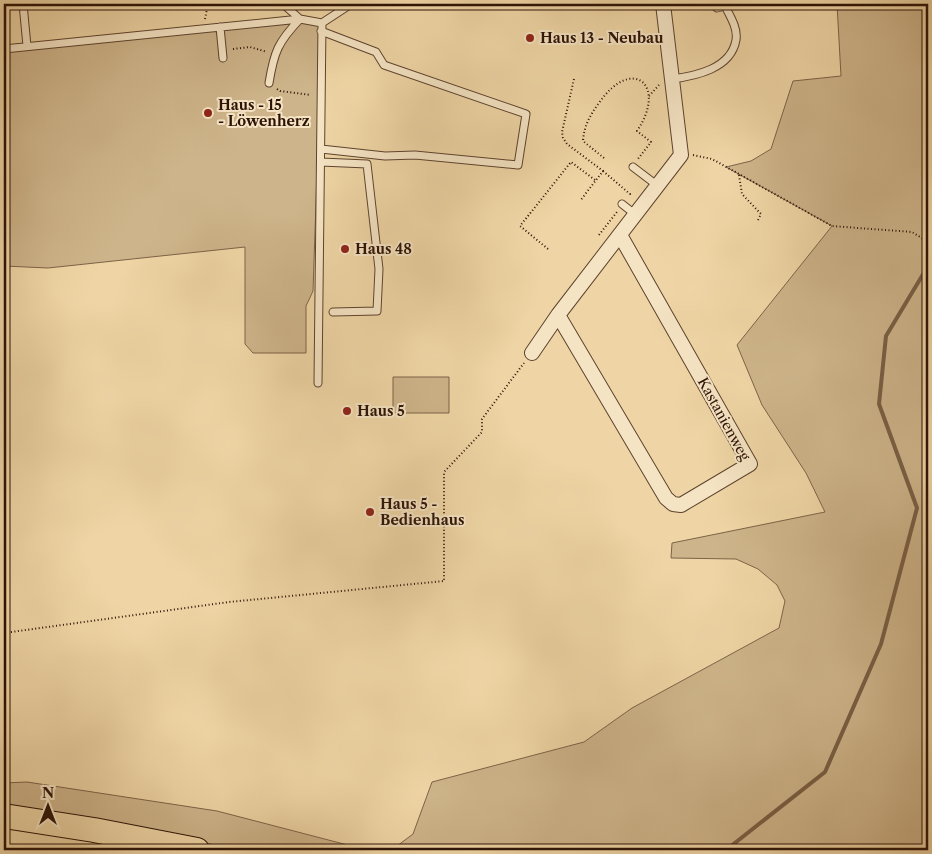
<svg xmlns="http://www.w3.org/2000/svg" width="932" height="854" font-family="'Libre Caslon Text',serif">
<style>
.green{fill:#ceb48a;stroke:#7d6348}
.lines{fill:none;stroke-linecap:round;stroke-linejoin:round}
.stream{stroke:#795f45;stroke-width:4}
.lane-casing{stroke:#5d432e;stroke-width:9}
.street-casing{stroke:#5d432e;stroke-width:16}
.highway-casing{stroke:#2c1206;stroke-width:26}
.path{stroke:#2c1206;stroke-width:2;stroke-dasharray:1 2.5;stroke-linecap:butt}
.lane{stroke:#f5e4c4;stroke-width:7}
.street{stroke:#f5e4c4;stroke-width:14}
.highway{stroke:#efd5a5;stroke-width:24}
.poi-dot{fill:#8f2418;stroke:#f5e4c4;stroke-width:2}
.labels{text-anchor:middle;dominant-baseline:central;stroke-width:4;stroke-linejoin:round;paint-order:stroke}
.poi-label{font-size:14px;font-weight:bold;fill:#2c1206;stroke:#f5e4c4;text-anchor:start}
.street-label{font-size:14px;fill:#2c1206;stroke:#f5e4c4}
</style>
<rect width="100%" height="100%" fill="#efd5a5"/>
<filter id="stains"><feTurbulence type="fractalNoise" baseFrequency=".004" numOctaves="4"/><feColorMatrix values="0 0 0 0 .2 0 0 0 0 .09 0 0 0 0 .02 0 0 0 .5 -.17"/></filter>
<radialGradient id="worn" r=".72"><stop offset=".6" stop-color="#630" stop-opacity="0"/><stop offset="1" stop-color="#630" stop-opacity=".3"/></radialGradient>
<!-- green -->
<path class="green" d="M 837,4 L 928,4 L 928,850 L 237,850 L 161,833 L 4,808 L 4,783 L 27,782 L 217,811 L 363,849 L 393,849 L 413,834 L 432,782 L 584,742 L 632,708 L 779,628 L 785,601 L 777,585 L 758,569 L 736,559 L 671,558 L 672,543 L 825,512 L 806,473 L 762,405 L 737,345 L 832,226 L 726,167 L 751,161 L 771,149 L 793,81 L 841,76 Z
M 300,19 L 322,23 L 313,291 L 306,306 L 306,353 L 253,353 L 245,344 L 245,247 L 48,268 L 4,266 L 4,49 Z
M 393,377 L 449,377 L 449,413 L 393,413 Z"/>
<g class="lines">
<!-- stream -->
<path class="stream" d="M 726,850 L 825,772 L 881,644 L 917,508 L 879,404 L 886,336 L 928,266"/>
<defs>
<path id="lane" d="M 23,4 L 27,46
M 283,4 L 300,19 L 322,23 L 351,4
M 725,6 L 745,4
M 220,27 L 223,58
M 321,31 L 376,52 L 384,65 L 526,114 L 518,165 L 415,155 L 385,156 L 321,149
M 4,49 L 300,19
M 672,79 C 695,76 731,69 736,40 C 738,28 730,16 725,6 L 717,8 L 713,4
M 269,83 C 274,52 278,42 300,19
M 321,162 L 367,164 L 379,269 L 377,311 L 333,312
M 633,167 L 658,186
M 622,204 L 636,215
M 318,383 L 322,23"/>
<path id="street" d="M 558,315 L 666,498 L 673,504 L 681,505 L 750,464 L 620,235
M 532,353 L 558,315 L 681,155 L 663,4"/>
<path id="highway" d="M 4,816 L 94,830 L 197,850"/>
</defs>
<!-- lane casing -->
<use href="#lane" class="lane-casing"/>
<!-- street casing -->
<use href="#street" class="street-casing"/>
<!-- highway casing -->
<use href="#highway" class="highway-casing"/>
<!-- path -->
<path class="path" d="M 205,19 L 208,4
M 233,49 L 250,47 L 267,52
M 574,79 L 562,132 L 563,138 L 567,144 L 603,171 L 580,201
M 277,89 L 280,91 L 311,95
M 649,96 L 659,85
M 693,155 L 712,159 L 832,226 L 912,232 L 928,242
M 604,158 L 583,141 C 584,126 590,115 599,103 C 632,55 668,85 637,131 L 651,142 L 638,159
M 603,171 L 630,194 L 629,196
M 739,175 L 742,194 L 761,214 L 757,222
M 599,235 L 617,212
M 548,249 L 520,226 L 571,162 L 595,180
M 4,633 L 229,602 L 444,581 L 444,472 L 482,432 L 482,419 L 524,363"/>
<!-- lane -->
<use href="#lane" class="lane"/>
<!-- street -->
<use href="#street" class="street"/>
<!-- highway -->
<use href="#highway" class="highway"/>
</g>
<!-- markers -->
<g class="poi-dot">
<circle cx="530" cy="38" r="5"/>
<circle cx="208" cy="113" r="5"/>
<circle cx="345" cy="249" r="5"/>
<circle cx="347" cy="411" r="5"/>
<circle cx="370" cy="512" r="5"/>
</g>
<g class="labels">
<!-- poi labels -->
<g class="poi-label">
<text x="540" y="38">Haus 13 - Neubau</text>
<text x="218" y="105">Haus - 15<tspan x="218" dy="16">- Löwenherz</tspan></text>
<text x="355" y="249">Haus 48</text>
<text x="357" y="411">Haus 5</text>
<text x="380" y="504">Haus 5 -<tspan x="380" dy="16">Bedienhaus</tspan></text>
</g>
<!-- street labels -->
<g class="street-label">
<text transform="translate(724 419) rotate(61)">Kastanienweg</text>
</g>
</g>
<!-- margin -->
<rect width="932" height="854" fill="none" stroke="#efd5a5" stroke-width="20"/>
<rect x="5" y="5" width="922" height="844" fill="none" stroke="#2c1206" stroke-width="2.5"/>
<rect x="10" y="10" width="912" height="834" fill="none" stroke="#2c1206"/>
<!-- north arrow -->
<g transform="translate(48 806)" stroke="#f5e4c4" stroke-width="4" paint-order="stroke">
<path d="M0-4L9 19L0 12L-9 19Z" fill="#2c1206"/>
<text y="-8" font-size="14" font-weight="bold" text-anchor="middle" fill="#2c1206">N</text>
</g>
<rect width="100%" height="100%" filter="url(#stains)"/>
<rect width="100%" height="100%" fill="url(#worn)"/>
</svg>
